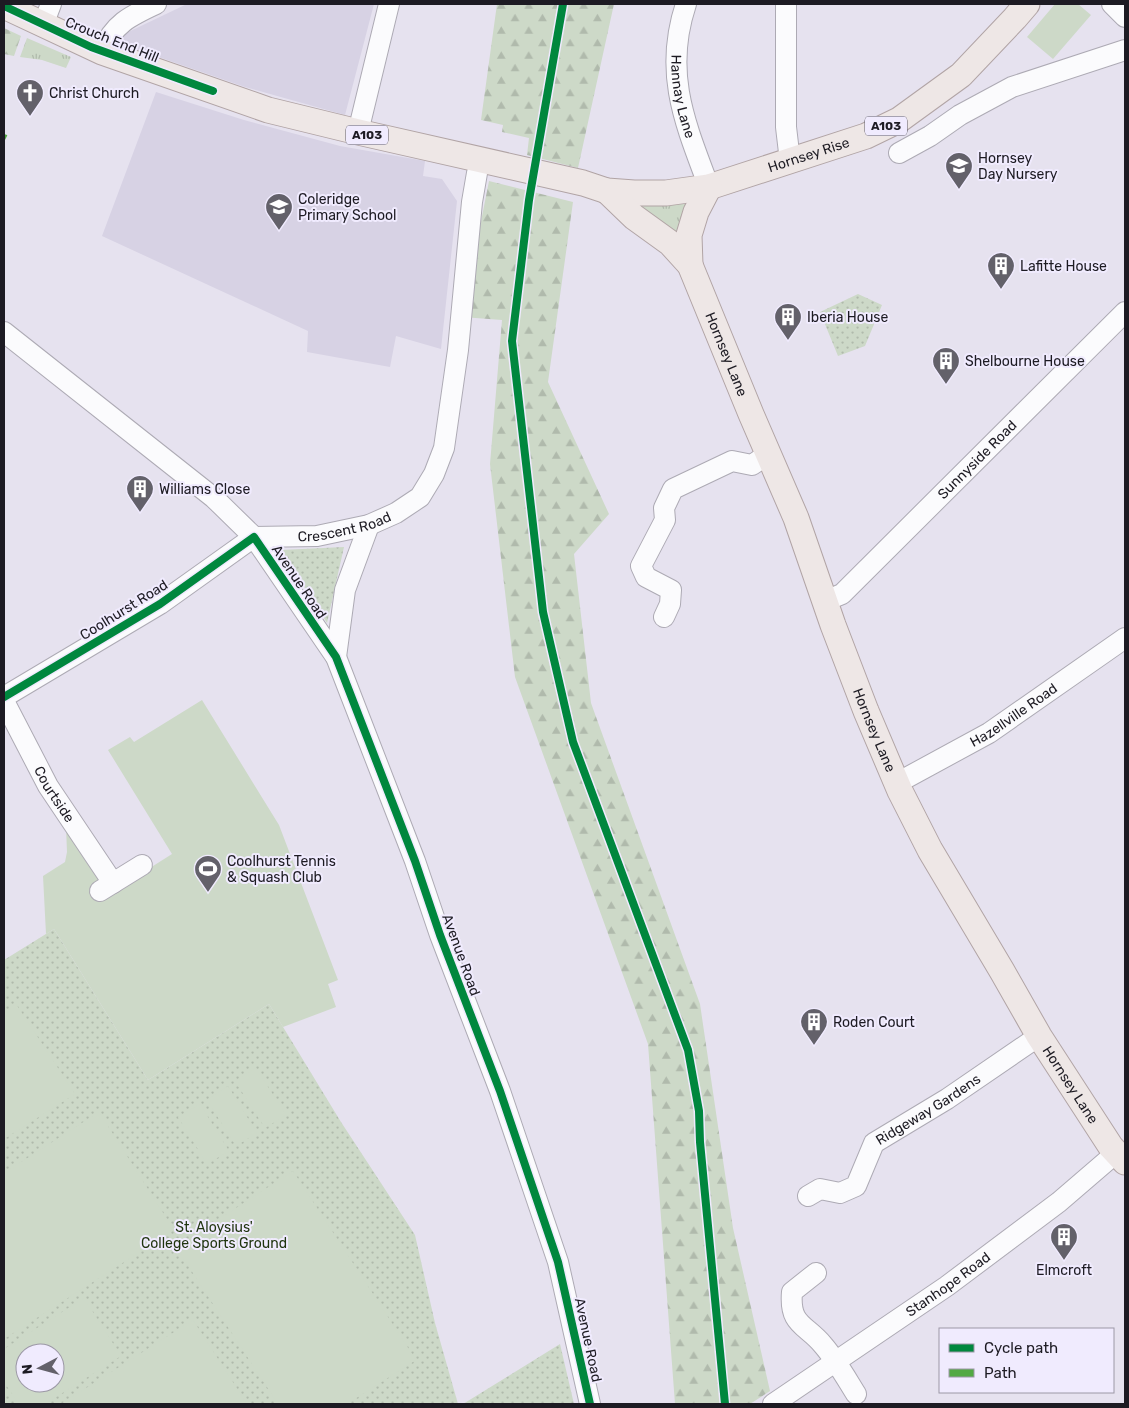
<svg xmlns="http://www.w3.org/2000/svg" width="1129" height="1408" font-family="Rubik,sans-serif">
<style>
.education{fill:#d7d2e4}
.grass{fill:url(#grass-tufts)}
.forest{fill:url(#forest-firs)}
.park{fill:url(#park-dots);fill-rule:evenodd}
.pitch{fill:#cdd9c8;fill-rule:evenodd}
.lines{fill:none;stroke-linecap:round;stroke-linejoin:round}
.minor-casing{stroke:#adaab4;stroke-width:22}
.major-casing{stroke:#b1a4a5;stroke-width:27}
.minor{stroke:#fbfbfd;stroke-width:20}
.major{stroke:#eee7e6;stroke-width:25}
.quiet{stroke:#52a943;stroke-width:6;stroke-dasharray:12 6;stroke-linecap:butt}
.cycleway-casing{stroke:#f0ebfe;stroke-width:11}
.cycleway{stroke:#00873e;stroke-width:8}
.labels{text-anchor:middle;dominant-baseline:central;stroke-width:4;stroke-linejoin:round;paint-order:stroke}
.shield{fill:#f0ebfe;stroke:#5c5965;stroke-width:1}
.shield-label{font-size:12px;font-weight:bold;fill:#1d1b23}
.street-label{font-size:14px;fill:#1d1b23;stroke:#f0ebfe}
.poi-label{font-size:14px;fill:#1d1b23;stroke:#f0ebfe;text-anchor:start}
.park-label{font-size:14px;fill:#1f340e;stroke:#f0ebfe}
</style>
<defs>
<pattern id="grass-tufts" width="24" height="20" patternUnits="userSpaceOnUse" patternTransform="scale(1.25)"><rect width="24" height="20" fill="#cdd9c8"/><path d="M3 7l-1-3M5 7V3M7 7l1-3M15 17l-1-3M17 17v-4M19 17l1-3" fill="none" stroke="#b0baac"/></pattern>
<pattern id="forest-firs" width="22" height="20" patternUnits="userSpaceOnUse" patternTransform="scale(1.25)"><rect width="22" height="20" fill="#cdd9c8"/><path d="M5 1l3.5 6h-7zM16 11l3.5 6h-7z" fill="#b0baac"/></pattern>
<pattern id="park-dots" width="8" height="8" patternUnits="userSpaceOnUse" patternTransform="scale(1.25)"><rect width="8" height="8" fill="#cdd9c8"/><path d="M2 2h.1M6 6h.1" fill="none" stroke="#b0baac" stroke-width="1.8" stroke-linecap="round"/></pattern>
</defs>
<rect width="100%" height="100%" fill="#e6e2ef"/>
<!-- education -->
<path class="education" d="M 187,4 L 374,4 L 345,115 L 245,87 L 127,46 L 121,39 L 122,35 Z
M 156,92 L 244,120 L 340,146 L 425,161 L 423,176 L 442,179 L 457,201 L 441,349 L 396,336 L 390,367 L 307,352 L 308,331 L 102,236 Z"/>
<!-- grass -->
<path class="grass" d="M 27,38 L 71,57 L 66,68 L 42,60 L 20,57 Z
M 709,187 L 690,265 L 639,210 L 634,193 Z"/>
<!-- forest -->
<path class="forest" d="M 497,4 L 614,4 L 578,168 L 527,155 L 529,138 L 502,132 L 503,125 L 481,120 Z
M 4,28 L 21,36 L 14,56 L 4,54 Z
M 489,181 L 573,202 L 548,382 L 609,514 L 574,554 L 591,703 L 700,1004 L 733,1228 L 770,1391 L 750,1404 L 675,1404 L 648,1044 L 515,677 L 490,464 L 502,320 L 462,317 Z"/>
<!-- park -->
<path class="park" d="M 858,294 L 882,305 L 865,346 L 838,356 L 820,312 Z
M 344,547 L 327,623 L 281,550 Z
M 54,929 L 148,1080 L 269,1004 L 341,1122 L 415,1235 L 435,1323 L 458,1404 L 4,1404 L 4,960 ZM 25,1353 L 55,1353 L 55,1383 L 25,1383 Z
M 560,1344 L 574,1404 L 463,1404 Z"/>
<!-- pitch -->
<path class="pitch" d="M 1055,4 L 1078,4 L 1091,15 L 1053,59 L 1027,37 Z
M 202,700 L 279,825 L 338,980 L 328,984 L 336,1007 L 283,1027 L 269,1004 L 148,1080 L 54,929 L 46,934 L 43,876 L 65,862 L 67,852 L 66,827 L 99,870 L 101,899 L 172,854 L 108,750 L 130,737 L 134,742 Z
M 16,1004 L 75,1094 L 4,1139 L 4,1013 Z
M 256,1068 L 286,1115 L 265,1128 L 235,1081 Z
M 228,1086 L 257,1133 L 236,1146 L 207,1100 Z
M 200,1104 L 229,1151 L 207,1164 L 178,1117 Z
M 99,1112 L 174,1230 L 4,1339 L 4,1173 Z
M 293,1171 L 416,1360 L 347,1404 L 278,1404 L 176,1247 Z
M 84,1298 L 121,1356 L 45,1404 L 19,1404 L 4,1382 L 4,1349 ZM 25,1353 L 55,1353 L 55,1383 L 25,1383 Z
M 193,1320 L 247,1404 L 61,1404 Z"/>
<g class="lines">
<defs>
<g id="minor">
<path id="s1" d="M 686,4 C 663,73 685,123 709,187"/>
<path d="M 786,4 L 786,127 L 790,161"/>
<path d="M 1112,4 L 1125,17"/>
<path d="M 43,25 L 51,4"/>
<path d="M 102,52 C 113,24 130,16 156,4"/>
<path d="M 358,132 L 389,4"/>
<path d="M 899,153 L 930,136 L 960,115 L 1012,87 L 1125,50"/>
<path id="s2" d="M 4,332 L 214,498 L 254,537 L 317,536 L 369,525 L 396,513 L 420,497 L 434,474 L 444,448 L 458,350 L 472,202 L 477,173"/>
<path id="s3" d="M 825,601 L 842,594 L 1125,312"/>
<path d="M 664,617 L 670,604 L 671,590 L 646,577 L 641,566 L 665,520 L 664,508 L 673,489 L 732,461 L 752,465 L 768,454"/>
<path d="M 336,657 L 345,590 L 369,525"/>
<path d="M 4,697 L 160,604 L 254,537 L 336,657 L 415,861 L 440,935 L 500,1091 L 558,1262 L 590,1404"/>
<path id="s4" d="M 4,701 L 48,786 L 113,883"/>
<path id="s5" d="M 897,783 L 989,733 L 1125,638"/>
<path d="M 100,891 L 142,865"/>
<path id="s6" d="M 808,1196 L 820,1189 L 840,1193 L 856,1186 L 874,1143 L 947,1099 L 1039,1036"/>
<path d="M 816,1273 L 792,1292 C 789,1326 806,1324 823,1345 C 836,1360 846,1378 856,1394"/>
<path id="s7" d="M 773,1404 L 947,1286 L 1059,1202 L 1116,1153"/>
</g>
<g id="major">
<path id="s8" d="M 4,6 L 102,52 L 268,110 L 358,132 L 583,183 L 607,191 L 634,193 L 666,193 L 709,187 L 866,136 L 899,120 L 961,75 L 1015,18 L 1027,4"/>
<path id="s9" d="M 607,191 L 634,217 L 670,243 L 690,265 L 751,414 L 796,518 L 833,625 L 866,711 L 900,791 L 930,850 L 1002,971 L 1039,1036 L 1111,1147 L 1125,1162"/>
<path d="M 690,265 L 689,235 L 696,212 L 709,187"/>
</g>
</defs>
<!-- minor casing -->
<use href="#minor" class="minor-casing"/>
<!-- major casing -->
<use href="#major" class="major-casing"/>
<!-- minor -->
<use href="#minor" class="minor"/>
<!-- major -->
<use href="#major" class="major"/>
<!-- quiet -->
<path class="quiet" d="M 4,137 L 6,138"/>
<defs>
<path id="cycleway" d="M 563,4 L 529,200 L 512,341 L 543,612 L 573,742 L 688,1050 L 699,1111 L 700,1142 L 725,1404
M 4,6 L 91,47 L 213,91
M 4,697 L 160,604 L 254,537 L 336,657 L 415,861 L 440,935 L 500,1091 L 558,1262 L 590,1404"/>
</defs>
<!-- cycleway casing -->
<use href="#cycleway" class="cycleway-casing"/>
<!-- cycleway -->
<use href="#cycleway" class="cycleway"/>
</g>
<!-- icons -->
<defs>
<symbol id="church-pin" viewBox="-11 -11 22 30"><path d="M0 17L-7.5 6A9.5 9.5 0 1 1 7.5 6Z" fill="#63616a" stroke="#f0ebfe"/><path d="M-1.2-6h2.4v3.5h3.3v2.4h-3.3V6h-2.4V-.1h-3.3v-2.4h3.3Z" fill="#fff"/></symbol>
<symbol id="school-pin" viewBox="-11 -11 22 30"><path d="M0 17L-7.5 6A9.5 9.5 0 1 1 7.5 6Z" fill="#63616a" stroke="#f0ebfe"/><path d="M0-5L7-2L0 1L-7-2ZM-4 1L0 2.5L4 1V4Q0 6-4 4Z" fill="#fff"/></symbol>
<symbol id="building-pin" viewBox="-11 -11 22 30"><path d="M0 17L-7.5 6A9.5 9.5 0 1 1 7.5 6Z" fill="#63616a" stroke="#f0ebfe"/><path d="M-4-6H4V6H1V3H-1V6H-4ZM-2.5-4.3h1.7v1.8h-1.7ZM.8-4.3h1.7v1.8H.8ZM-2.5-1h1.7V.8h-1.7ZM.8-1h1.7V.8H.8Z" fill="#fff"/></symbol>
<symbol id="stadium-pin" viewBox="-11 -11 22 30"><path d="M0 17L-7.5 6A9.5 9.5 0 1 1 7.5 6Z" fill="#63616a" stroke="#f0ebfe"/><path d="M0-5a6.5 5 0 1 0 0 10a6.5 5 0 1 0 0-10ZM-3.5-1.8h7v3.6h-7Z" fill="#fff"/></symbol>
</defs>
<g fill-rule="evenodd">
<use href="#church-pin" x="14" y="77" width="32" height="43"/>
<use href="#school-pin" x="943" y="150" width="32" height="43"/>
<use href="#school-pin" x="263" y="191" width="32" height="43"/>
<use href="#building-pin" x="985" y="250" width="32" height="43"/>
<use href="#building-pin" x="772" y="301" width="32" height="43"/>
<use href="#building-pin" x="930" y="345" width="32" height="43"/>
<use href="#building-pin" x="124" y="473" width="32" height="43"/>
<use href="#stadium-pin" x="192" y="853" width="32" height="43"/>
<use href="#building-pin" x="798" y="1006" width="32" height="43"/>
<use href="#building-pin" x="1048" y="1221" width="32" height="43"/>
</g>
<g class="labels">
<!-- shield labels -->
<g class="shield">
<rect x="865" y="116.5" width="42" height="19" rx="4"/>
<rect x="346" y="125.5" width="42" height="19" rx="4"/>
</g>
<g class="shield-label">
<text x="886" y="126">A103</text>
<text x="367" y="135">A103</text>
</g>
<!-- street labels -->
<g class="street-label">
<text transform="translate(112 40) rotate(22)">Crouch End Hill</text>
<text stroke="none"><textPath href="#s1" startOffset="94">Hannay Lane</textPath></text>
<text stroke="none"><textPath href="#s8" startOffset="840">Hornsey Rise</textPath></text>
<text stroke="none"><textPath href="#s9" startOffset="208">Hornsey Lane</textPath></text>
<text stroke="none"><textPath href="#s3" startOffset="209">Sunnyside Road</textPath></text>
<text stroke="none"><textPath href="#s2" startOffset="415">Crescent Road</textPath></text>
<text transform="translate(299 582) rotate(56)">Avenue Road</text>
<text transform="translate(124 610) rotate(-32)">Coolhurst Road</text>
<text stroke="none"><textPath href="#s5" startOffset="135">Hazellville Road</textPath></text>
<text stroke="none"><textPath href="#s9" startOffset="612">Hornsey Lane</textPath></text>
<text stroke="none"><textPath href="#s4" startOffset="106">Courtside</textPath></text>
<text transform="translate(461 955) rotate(70)">Avenue Road</text>
<text stroke="none"><textPath href="#s9" startOffset="1018">Hornsey Lane</textPath></text>
<text stroke="none"><textPath href="#s6" startOffset="162">Ridgeway Gardens</textPath></text>
<text stroke="none"><textPath href="#s7" startOffset="212">Stanhope Road</textPath></text>
<text transform="translate(588 1340) rotate(78)">Avenue Road</text>
</g>
<!-- poi labels -->
<g class="poi-label">
<text x="49" y="93">Christ Church</text>
<text x="978" y="158">Hornsey<tspan x="978" dy="16">Day Nursery</tspan></text>
<text x="298" y="199">Coleridge<tspan x="298" dy="16">Primary School</tspan></text>
<text x="1020" y="266">Lafitte House</text>
<text x="807" y="317">Iberia House</text>
<text x="965" y="361">Shelbourne House</text>
<text x="159" y="489">Williams Close</text>
<text x="227" y="861">Coolhurst Tennis<tspan x="227" dy="16">&amp; Squash Club</tspan></text>
<text x="833" y="1022">Roden Court</text>
<text x="1064" y="1270" text-anchor="middle">Elmcroft</text>
</g>
<!-- park labels -->
<g class="park-label">
<text x="214" y="1227">St. Aloysius'<tspan x="214" dy="16">College Sports Ground</tspan></text>
</g>
</g>
<!-- border -->
<rect width="1129" height="1408" fill="none" stroke="#1d1b23" stroke-width="10"/>
<!-- legend -->
<rect x="939" y="1328" width="175" height="65" fill="#f0ebfe" stroke="#9c98a6"/>
<rect x="949" y="1344" width="25" height="8" fill="#00873e" stroke="#9c98a6"/>
<text x="984" y="1353" font-size="15" fill="#1d1b23">Cycle path</text>
<rect x="949" y="1369" width="25" height="8" fill="#52a943" stroke="#9c98a6"/>
<text x="984" y="1378" font-size="15" fill="#1d1b23">Path</text>
<!-- north arrow -->
<g transform="translate(40 1368) rotate(264)"><circle r="24" fill="#f0ebfe" stroke="#9c98a6"/>
<path d="M0-4L9 19L0 12L-9 19Z" fill="#63616a"/>
<text y="-8" font-size="14" font-weight="bold" text-anchor="middle" fill="#1d1b23">N</text>
</g>
</svg>
